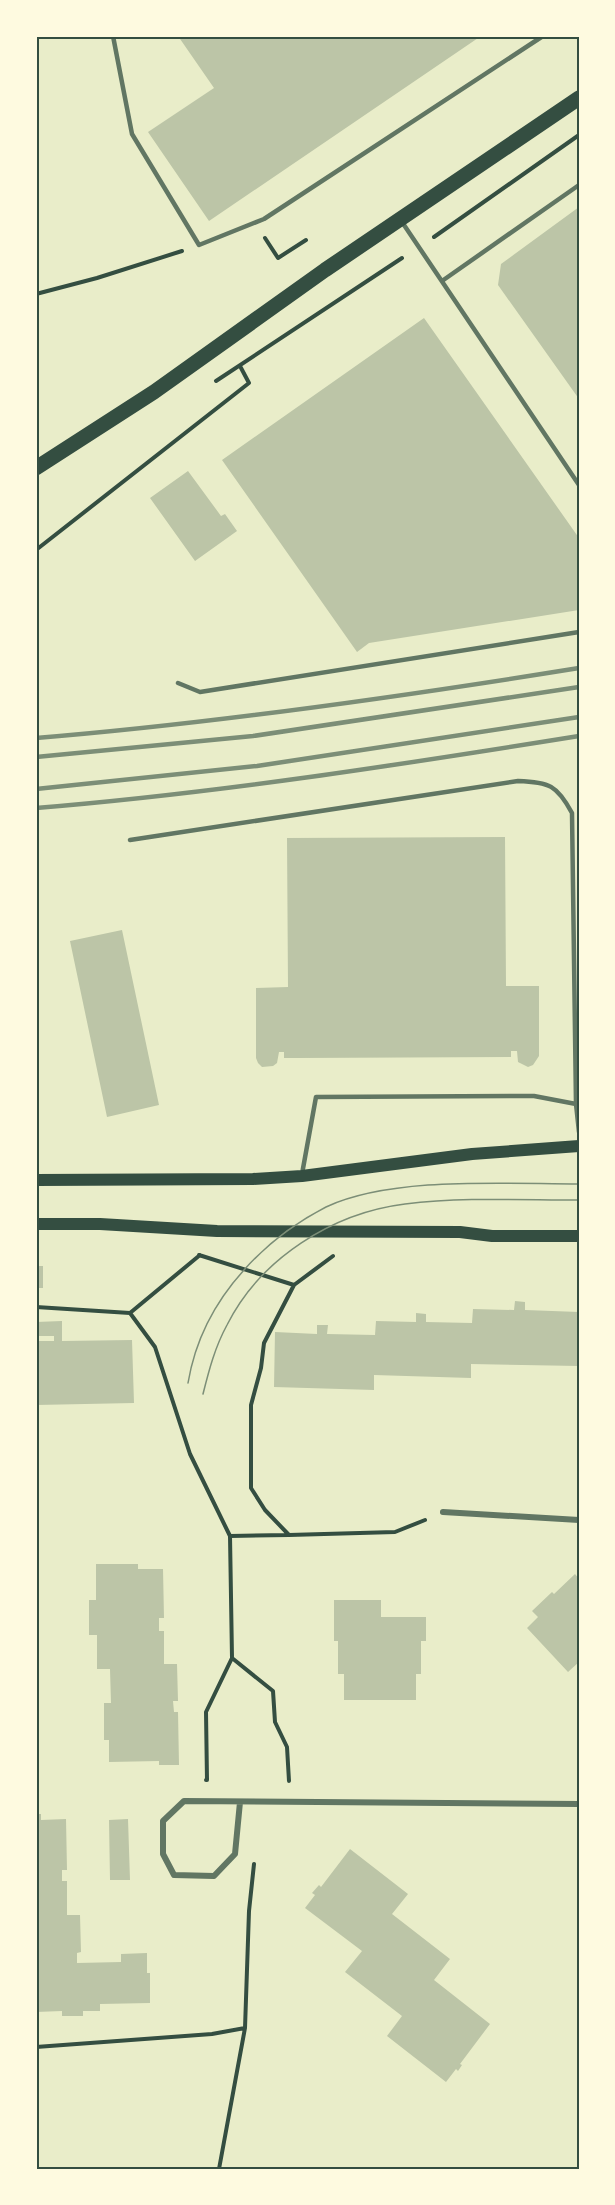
<svg xmlns="http://www.w3.org/2000/svg" width="615" height="2205" font-family="Quicksand,sans-serif">
<style>
.building{fill:#bcc5a7}
.lines{fill:none;stroke-linecap:round;stroke-linejoin:round}
.path{stroke:#344e41;stroke-width:4}
.service{stroke:#617663;stroke-width:4.5}
.minor{stroke:#617663;stroke-width:6}
.secondary{stroke:#344e41;stroke-width:12}
.primary{stroke:#344e41;stroke-width:15}
.tram{stroke:#7c8e77;stroke-width:1.5}
.rail{stroke:#7c8e77;stroke-width:4.5}
.neatline{fill:none;stroke:#344e41;stroke-width:2}
</style>
<rect width="100%" height="100%" fill="#e9edc9"/>
<!-- building -->
<path class="building" d="M 178,36 L 481,36 L 209,221 L 148,132 L 214,88 Z
M 579,207 L 579,399 L 498,285 L 501,264 Z
M 424,318 L 579,538 L 579,610 L 369,643 L 357,652 L 222,460 Z
M 188,471 L 221,516 L 225,514 L 237,531 L 195,561 L 150,498 Z
M 505,837 L 506,986 L 539,986 L 539,1056 L 533,1065 L 528,1067 L 518,1062 L 517,1051 L 511,1051 L 511,1057 L 298,1058 L 284,1058 L 284,1052 L 279,1052 L 277,1063 L 273,1066 L 262,1067 L 258,1063 L 256,1058 L 256,988 L 288,987 L 287,838 Z
M 122,930 L 159,1105 L 107,1117 L 70,941 Z
M 36,1266 L 43,1266 L 43,1288 L 36,1288 Z
M 515,1301 L 525,1302 L 525,1310 L 579,1312 L 579,1366 L 471,1364 L 471,1378 L 374,1375 L 374,1390 L 274,1387 L 275,1332 L 317,1334 L 317,1325 L 328,1325 L 327,1334 L 375,1335 L 376,1321 L 416,1322 L 416,1313 L 426,1314 L 426,1322 L 472,1323 L 473,1309 L 514,1310 Z
M 62,1321 L 62,1341 L 132,1340 L 134,1403 L 36,1405 L 36,1341 L 54,1341 L 54,1336 L 36,1336 L 36,1322 Z
M 96,1564 L 138,1564 L 138,1569 L 163,1569 L 164,1618 L 159,1618 L 159,1631 L 164,1631 L 164,1664 L 177,1664 L 178,1701 L 173,1701 L 174,1712 L 178,1712 L 179,1765 L 159,1765 L 159,1761 L 109,1762 L 109,1740 L 104,1740 L 104,1703 L 111,1703 L 110,1669 L 97,1669 L 97,1635 L 89,1635 L 89,1600 L 96,1600 Z
M 575,1574 L 579,1579 L 579,1662 L 568,1672 L 527,1628 L 538,1617 L 532,1611 L 552,1592 L 554,1594 Z
M 334,1600 L 381,1600 L 381,1617 L 426,1617 L 426,1641 L 421,1641 L 421,1674 L 416,1674 L 416,1700 L 344,1700 L 344,1674 L 338,1674 L 338,1641 L 334,1641 Z
M 36,1814 L 41,1814 L 41,1820 L 66,1819 L 67,1870 L 62,1870 L 62,1881 L 67,1881 L 67,1915 L 80,1915 L 81,1952 L 77,1953 L 77,1963 L 121,1962 L 121,1954 L 147,1953 L 147,1973 L 150,1973 L 150,2003 L 100,2004 L 100,2011 L 83,2011 L 83,2016 L 62,2016 L 62,2011 L 36,2012 Z
M 128,1819 L 130,1880 L 110,1880 L 109,1820 Z
M 350,1849 L 408,1894 L 392,1914 L 450,1959 L 434,1980 L 490,2024 L 460,2064 L 462,2065 L 458,2071 L 456,2069 L 446,2082 L 387,2036 L 402,2016 L 345,1972 L 362,1951 L 305,1908 L 315,1895 L 312,1893 L 319,1885 L 321,1887 Z"/>
<g class="lines">
<!-- path -->
<path class="path" d="M 434,237 L 579,135
M 265,238 L 278,258 L 306,240
M 36,294 L 97,278 L 182,251
M 216,381 L 402,258
M 36,550 L 249,383 L 240,366
M 199,1255 L 294,1285 L 333,1256
M 200,1255 L 130,1313 L 155,1347 L 190,1454 L 230,1536 L 232,1658 L 273,1691 L 275,1722 L 287,1747 L 289,1781
M 294,1285 L 264,1343 L 261,1368 L 251,1405 L 251,1488 L 265,1510 L 289,1535 L 395,1532 L 425,1520
M 36,1307 L 130,1313
M 230,1536 L 289,1535
M 206,1780 L 207,1780 L 206,1712 L 232,1658
M 36,2047 L 212,2034 L 245,2028 L 249,1911 L 254,1864
M 219,2169 L 245,2028"/>
<!-- service -->
<path class="service" d="M 113,36 L 132,134 L 199,245 L 264,219 L 543,36
M 402,222 L 579,485
M 442,281 L 579,185
M 178,683 L 200,692 L 579,632
M 130,840 L 518,781 C 549,782 557,785 572,813 L 576,1104 L 579,1132
M 302,1174 L 316,1097 L 534,1096 L 576,1104"/>
<!-- minor -->
<path class="minor" d="M 443,1512 L 579,1520
M 240,1802 L 235,1854 L 214,1876 L 174,1875 L 163,1854 L 163,1821 L 184,1801 L 579,1804"/>
<!-- secondary -->
<path class="secondary" d="M 36,1180 L 253,1179 L 302,1176 L 472,1154 L 579,1146
M 36,1224 L 100,1224 L 217,1231 L 460,1232 L 492,1236 L 579,1236"/>
<!-- primary -->
<path class="primary" d="M 36,468 L 154,392 L 325,270 L 579,98"/>
<!-- tram -->
<path class="tram" d="M 188,1383 C 195,1341 215,1302 244,1270 C 267,1244 295,1223 326,1207 C 393,1176 505,1184 579,1184
M 203,1394 C 209,1370 215,1347 227,1325 C 260,1259 332,1213 405,1204 C 463,1197 521,1200 579,1200"/>
<!-- rail -->
<path class="rail" d="M 36,738 C 218,723 399,697 579,668
M 36,757 L 253,736 L 579,687
M 36,789 L 257,766 L 579,717
M 36,808 C 218,793 398,765 579,736"/>
</g>
<!-- border -->
<rect width="615" height="2205" fill="none" stroke="#fefae0" stroke-width="75"/>
<rect x="38" y="38" width="540" height="2130" class="neatline"/>
</svg>
